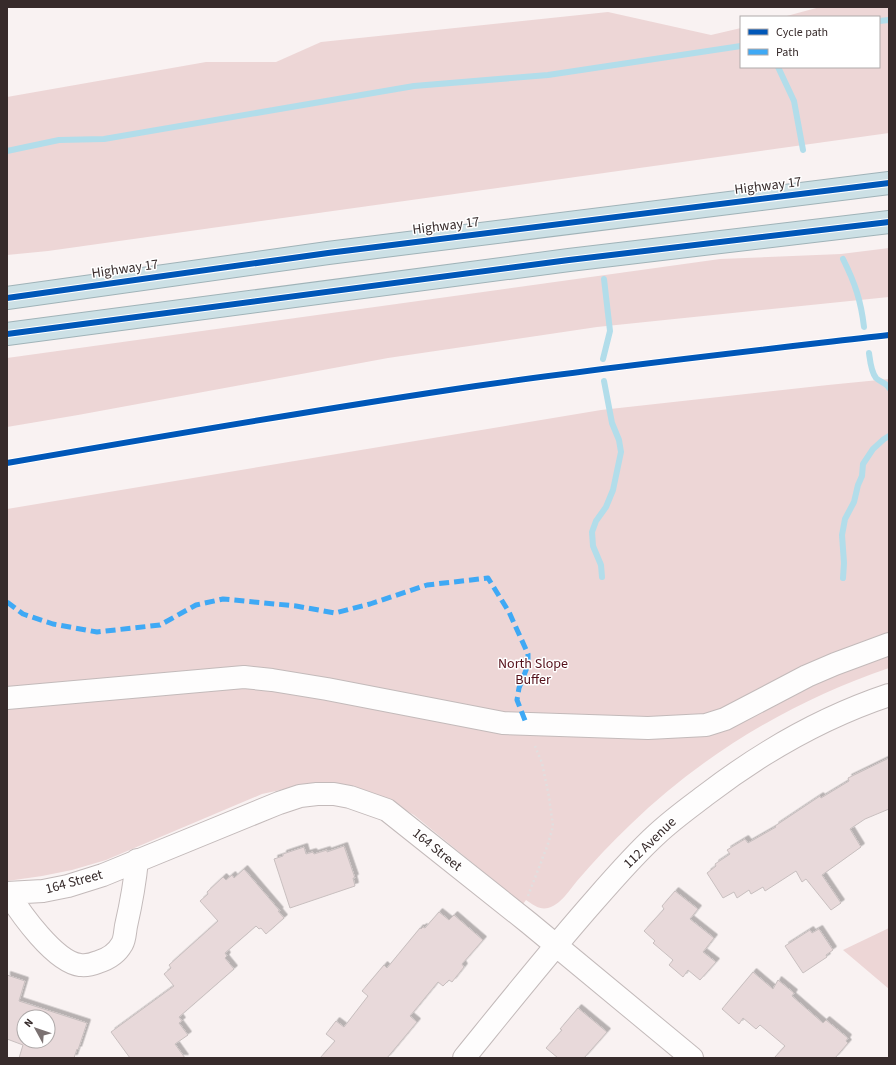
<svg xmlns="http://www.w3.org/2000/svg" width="896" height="1065" font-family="'Source Sans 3',sans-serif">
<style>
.green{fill:#edd6d6}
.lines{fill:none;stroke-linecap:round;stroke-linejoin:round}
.stream{stroke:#b2ddea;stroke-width:6}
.building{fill:#e8d9da;stroke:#c8bfbf;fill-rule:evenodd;filter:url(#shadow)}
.minor-casing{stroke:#c3baba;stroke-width:24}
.highway-casing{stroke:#a0b3b8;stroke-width:24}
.path{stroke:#e1dfdf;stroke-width:2.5;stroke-dasharray:2 3;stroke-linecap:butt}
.minor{stroke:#fefdfd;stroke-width:22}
.highway{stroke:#cce0e5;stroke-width:22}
.quiet{stroke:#3fa9f5;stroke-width:5;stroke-dasharray:10 5;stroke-linecap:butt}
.cycleway-casing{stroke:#fff;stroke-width:8}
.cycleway{stroke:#0057b8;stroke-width:6}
.labels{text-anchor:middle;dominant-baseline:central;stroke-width:3;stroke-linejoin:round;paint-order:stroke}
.street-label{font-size:14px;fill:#372b2b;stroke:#fff}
.park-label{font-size:14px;fill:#55111b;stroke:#fff}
</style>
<defs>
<filter id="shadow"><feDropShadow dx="3.5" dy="-3.5" stdDeviation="0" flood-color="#0004"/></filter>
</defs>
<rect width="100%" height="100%" fill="#f9f2f2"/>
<!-- green -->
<path class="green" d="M 820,7 L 889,7 L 889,133 L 48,251 L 7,255 L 7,97 L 206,62 L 276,62 L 321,42 L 608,12 L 711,35 L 741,28 L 741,67 L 879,67 L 879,17 L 783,17 Z
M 889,248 L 889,297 L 597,327 L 388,358 L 78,415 L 7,427 L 7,358 L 720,259 L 841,254 Z
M 889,379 L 889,668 C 794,700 703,754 631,824 C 612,842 594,861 577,881 C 571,888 566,896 559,902 C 556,904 552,907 548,908 C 540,910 533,905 526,900 L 523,904 L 414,815 L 382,797 L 362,789 L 345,786 L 303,785 L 262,794 L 106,860 L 72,870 L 42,876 L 7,881 L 7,509 L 601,410 L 828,385 Z
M 889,928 L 889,989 L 843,950 Z"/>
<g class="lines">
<!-- stream -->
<path class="stream" d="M 879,21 L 889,20
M 778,67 L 794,101 L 803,150
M 7,151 L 59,140 L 104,139 L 414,86 L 548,75 L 741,46
M 843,259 C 855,283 861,301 864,327
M 869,353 C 870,360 871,372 876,378 C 880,382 886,383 889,388
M 603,359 L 610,331 L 604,279
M 602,577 L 601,565 L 593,546 L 592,532 L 596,521 L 606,507 L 613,490 L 621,452 L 619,440 L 612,423 L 604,381
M 843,578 L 844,563 L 842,535 L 845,519 L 854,502 L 858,485 L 862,476 L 863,464 L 873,449 L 884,439 L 889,436"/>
</g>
<!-- building -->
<path class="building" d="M 889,758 L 889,809 L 865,819 L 850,829 L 861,847 L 822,875 L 841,903 L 831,910 L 806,879 L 802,882 L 796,871 L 765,891 L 763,887 L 751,894 L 749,890 L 737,898 L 734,892 L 723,898 L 707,873 L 716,866 L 715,864 L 730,854 L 727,850 L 745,839 L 748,843 L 776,827 L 775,826 L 820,796 L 821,798 L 849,781 L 848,778 Z
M 344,846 L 355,878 L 353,878 L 355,886 L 290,908 L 274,859 L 283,856 L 283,854 L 304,847 L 306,854 L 313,852 L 314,854 L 327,850 L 327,852 Z
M 244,869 L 280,911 L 278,911 L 284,918 L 266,934 L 261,928 L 259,929 L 256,926 L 225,953 L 227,956 L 225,958 L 234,969 L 179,1017 L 182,1021 L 179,1023 L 188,1035 L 175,1044 L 185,1058 L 130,1058 L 111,1032 L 174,986 L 164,974 L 171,968 L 169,965 L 218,921 L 200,901 L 208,894 L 207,892 L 223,877 L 226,880 L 232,875 L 234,878 Z
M 675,891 L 698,909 L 690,919 L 714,938 L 703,952 L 716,962 L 700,980 L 688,970 L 683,977 L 669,965 L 673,960 L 653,943 L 655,941 L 644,931 L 664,909 L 662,906 Z
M 439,912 L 449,920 L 454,915 L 483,940 L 462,964 L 464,967 L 452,982 L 449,980 L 443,986 L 438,982 L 410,1016 L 417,1022 L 387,1058 L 320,1058 L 335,1041 L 326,1034 L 336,1021 L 344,1027 L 368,996 L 362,991 L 384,965 L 387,968 L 420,928 L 421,929 L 423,927 L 425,928 Z
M 819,929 L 833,950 L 826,955 L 827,957 L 803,973 L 785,946 L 810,930 L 812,933 Z
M 753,972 L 773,989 L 778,980 L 794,993 L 792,996 L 823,1023 L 826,1020 L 848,1038 L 846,1041 L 848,1043 L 835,1058 L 774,1058 L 785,1046 L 760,1025 L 756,1029 L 743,1018 L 739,1024 L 722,1009 Z
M 7,975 L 25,981 L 19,1001 L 87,1023 L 78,1050 L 77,1049 L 74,1058 L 19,1058 L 23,1045 L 7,1039 ZM 24,1017 L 48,1017 L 48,1041 L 24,1041 Z
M 578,1008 L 607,1032 L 584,1058 L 558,1058 L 546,1048 L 562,1030 L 560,1029 Z"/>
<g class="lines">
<defs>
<path id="minor" d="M 7,698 L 244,677 L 272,680 L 327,689 L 503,723 L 648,728 L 706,725 L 725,719 L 807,676 L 835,664 L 889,644
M 7,893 L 43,891 L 68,886 L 103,875 L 279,803 L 300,796 L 317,794 L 334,794 L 350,797 L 387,810 L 529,923 L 692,1058
M 8,893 C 21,914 55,962 80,965 C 86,966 93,964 98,962 C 108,959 117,953 122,944 C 125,939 125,931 126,926 C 131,904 135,882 137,860
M 464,1058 C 507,1005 550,951 595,900 C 615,877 635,854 657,834 C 673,819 690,807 707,794 C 762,752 823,717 889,695"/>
<path id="highway" d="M 7,298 L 328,253 L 889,183
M 7,334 L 569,260 L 889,222"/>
</defs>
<!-- minor casing -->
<use href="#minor" class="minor-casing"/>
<!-- highway casing -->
<use href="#highway" class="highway-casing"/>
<!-- path -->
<path class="path" d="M 528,896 L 548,844 L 553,826 L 549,797 L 542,763 L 535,746"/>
<!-- minor -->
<use href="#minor" class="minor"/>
<!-- highway -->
<use href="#highway" class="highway"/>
<!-- quiet -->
<path class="quiet" d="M 7,602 L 23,614 L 53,624 L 97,632 L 160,625 L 196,605 L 223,599 L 296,606 L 335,613 L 370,604 L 427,585 L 488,578 L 509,612 L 528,654 L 528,665 L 519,688 L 517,700 L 526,723"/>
<defs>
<path id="cycleway" d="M 7,298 L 328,253 L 889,183
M 7,334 L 569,260 L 889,222
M 7,463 C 163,436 319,409 476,386 C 613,366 751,351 889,335"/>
</defs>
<!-- cycleway casing -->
<use href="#cycleway" class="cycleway-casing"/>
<!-- cycleway -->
<use href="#cycleway" class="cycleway"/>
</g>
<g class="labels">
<!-- street labels -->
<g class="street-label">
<text transform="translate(768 186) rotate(-7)">Highway 17</text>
<text transform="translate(446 226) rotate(-7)">Highway 17</text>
<text transform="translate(125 269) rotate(-8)">Highway 17</text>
<text transform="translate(650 843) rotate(-44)">112 Avenue</text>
<text transform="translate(437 850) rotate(39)">164 Street</text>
<text transform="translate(74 882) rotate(-15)">164 Street</text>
</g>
<!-- park labels -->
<g class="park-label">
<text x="533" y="664">North Slope<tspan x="533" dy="16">Buffer</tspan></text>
</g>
</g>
<!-- border -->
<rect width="896" height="1065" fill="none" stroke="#372b2b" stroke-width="16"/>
<!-- legend -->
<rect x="740" y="16" width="140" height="52" fill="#ffffff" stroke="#afaaaa"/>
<rect x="748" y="29" width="20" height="6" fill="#0057b8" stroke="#afaaaa"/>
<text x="776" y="36" font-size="12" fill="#372b2b">Cycle path</text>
<rect x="748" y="49" width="20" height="6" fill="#3fa9f5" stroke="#afaaaa"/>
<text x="776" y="56" font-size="12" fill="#372b2b">Path</text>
<!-- north arrow -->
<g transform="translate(36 1029) rotate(310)"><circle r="19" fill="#ffffff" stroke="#afaaaa"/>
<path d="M0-3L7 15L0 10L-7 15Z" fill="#7b7171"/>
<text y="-6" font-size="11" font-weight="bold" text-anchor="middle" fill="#372b2b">N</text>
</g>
</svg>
